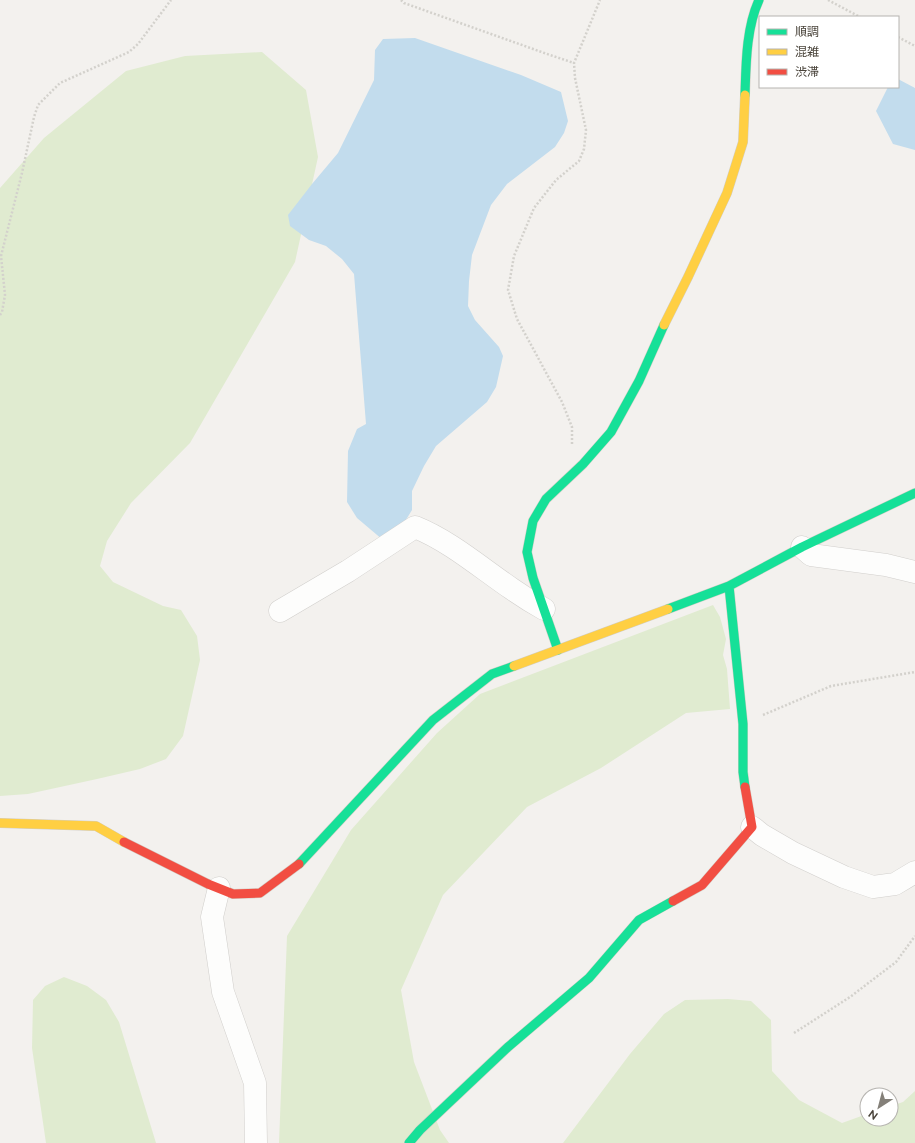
<svg xmlns="http://www.w3.org/2000/svg" width="915" height="1143" font-family="Raleway,'Noto Sans JP',sans-serif">
<style>
.green{fill:#e0ebd0}
.water{fill:#c2dced}
.lines{fill:none;stroke-linecap:round;stroke-linejoin:round}
.street-casing{stroke:#d1cfcc;stroke-width:23}
.fast-casing{stroke:#d2cec5;stroke-width:10}
.slow-casing{stroke:#d2cec5;stroke-width:10}
.jam-casing{stroke:#d2cec5;stroke-width:10}
.path{stroke:#d3d1cc;stroke-width:2.5;stroke-dasharray:2 2;stroke-linecap:butt}
.street{stroke:#fdfdfc;stroke-width:22}
.fast{stroke:#16e098;stroke-width:9}
.slow{stroke:#ffcf43;stroke-width:9}
.jam{stroke:#f24e42;stroke-width:9}
</style>
<rect width="100%" height="100%" fill="#f3f1ee"/>
<!-- green -->
<path class="green" d="M 262,52 L 306,90 L 318,157 L 295,262 L 190,443 L 131,503 L 107,541 L 100,566 L 113,582 L 163,606 L 181,610 L 197,636 L 200,660 L 183,736 L 166,759 L 140,769 L 97,779 L 28,794 L 0,796 L 0,188 L 44,138 L 126,71 L 185,56 Z
M 713,605 L 720,617 L 726,639 L 723,655 L 727,669 L 730,709 L 686,713 L 601,768 L 527,807 L 443,895 L 401,990 L 414,1062 L 440,1130 L 449,1143 L 279,1143 L 287,936 L 351,830 L 437,733 L 480,694 Z
M 64,977 L 87,986 L 106,1000 L 119,1022 L 156,1143 L 46,1143 L 32,1048 L 33,1000 L 45,986 Z
M 728,999 L 751,1001 L 771,1020 L 772,1071 L 799,1100 L 842,1123 L 867,1114 L 867,1119 L 891,1119 L 891,1106 L 903,1102 L 915,1091 L 915,1143 L 563,1143 L 630,1054 L 664,1014 L 685,1000 Z"/>
<!-- water -->
<path class="water" d="M 415,38 L 521,75 L 561,92 L 568,121 L 564,133 L 555,147 L 507,184 L 491,205 L 472,255 L 469,281 L 468,306 L 475,320 L 499,347 L 503,356 L 496,387 L 487,402 L 436,446 L 424,466 L 412,491 L 412,510 L 404,523 L 383,540 L 357,518 L 347,502 L 348,451 L 357,429 L 366,424 L 354,274 L 342,259 L 326,246 L 309,240 L 290,226 L 288,215 L 312,184 L 338,153 L 374,80 L 375,50 L 383,39 Z
M 898,79 L 915,88 L 915,150 L 893,144 L 876,111 L 888,87 L 898,87 Z"/>
<g class="lines">
<defs>
<path id="street" d="M 802,547 L 811,555 L 886,565 L 915,572
M 280,611 L 348,571 L 415,527 C 450,541 481,568 512,589 C 522,596 533,603 544,609
M 752,827 L 762,835 L 793,853 L 844,877 L 873,887 L 895,884 L 915,872
M 219,888 L 212,917 L 223,992 L 255,1083 L 256,1143"/>
<path id="fast" d="M 745,95 C 746,65 746,28 759,0
M 729,586 L 743,724 L 743,772 L 745,787
M 668,609 L 729,586 L 802,547 L 915,493
M 558,650 L 533,578 L 527,552 L 533,521 L 546,499 L 583,464 L 611,432 L 639,381 L 664,325
M 299,864 L 433,720 L 492,674 L 514,666
M 409,1143 L 420,1130 L 508,1047 L 589,978 L 639,920 L 673,901"/>
<path id="slow" d="M 664,325 L 688,277 L 727,193 L 743,142 L 745,95
M 514,666 L 668,609
M 0,823 L 96,826 L 124,842"/>
<path id="jam" d="M 124,842 L 208,884 L 233,894 L 260,893 L 299,864
M 673,901 L 702,885 L 752,827 L 745,787"/>
</defs>
<!-- street casing -->
<use href="#street" class="street-casing"/>
<!-- fast casing -->
<use href="#fast" class="fast-casing"/>
<!-- slow casing -->
<use href="#slow" class="slow-casing"/>
<!-- jam casing -->
<use href="#jam" class="jam-casing"/>
<!-- path -->
<path class="path" d="M 401,0 L 404,3 L 550,55 L 574,63
M 828,0 L 860,17
M 898,37 L 915,46
M 0,315 L 2,312 L 5,295 L 1,256 L 22,173 L 34,117 L 38,105 L 60,83 L 129,52 L 138,44 L 171,0
M 572,444 L 572,427 L 562,402 L 517,319 L 508,290 L 514,256 L 534,208 L 556,180 L 579,161 L 584,149 L 586,130 L 575,78 L 574,63 L 600,0
M 763,715 L 831,686 L 915,672
M 794,1033 L 850,997 L 896,962 L 915,936"/>
<!-- street -->
<use href="#street" class="street"/>
<!-- fast -->
<use href="#fast" class="fast"/>
<!-- slow -->
<use href="#slow" class="slow"/>
<!-- jam -->
<use href="#jam" class="jam"/>
</g>
<!-- legend -->
<rect x="759" y="16" width="140" height="72" fill="#ffffff" stroke="#b6b4b0"/>
<rect x="767" y="29" width="20" height="6" fill="#16e098" stroke="#b6b4b0"/>
<text x="795" y="36" font-size="12" fill="#49433a">順調</text>
<rect x="767" y="49" width="20" height="6" fill="#ffcf43" stroke="#b6b4b0"/>
<text x="795" y="56" font-size="12" fill="#49433a">混雑</text>
<rect x="767" y="69" width="20" height="6" fill="#f24e42" stroke="#b6b4b0"/>
<text x="795" y="76" font-size="12" fill="#49433a">渋滞</text>
<!-- north arrow -->
<g transform="translate(879 1107) rotate(216)"><circle r="19" fill="#ffffff" stroke="#b6b4b0"/>
<path d="M0-3L7 15L0 10L-7 15Z" fill="#848079"/>
<text y="-6" font-size="11" font-weight="bold" text-anchor="middle" fill="#49433a">N</text>
</g>
</svg>
